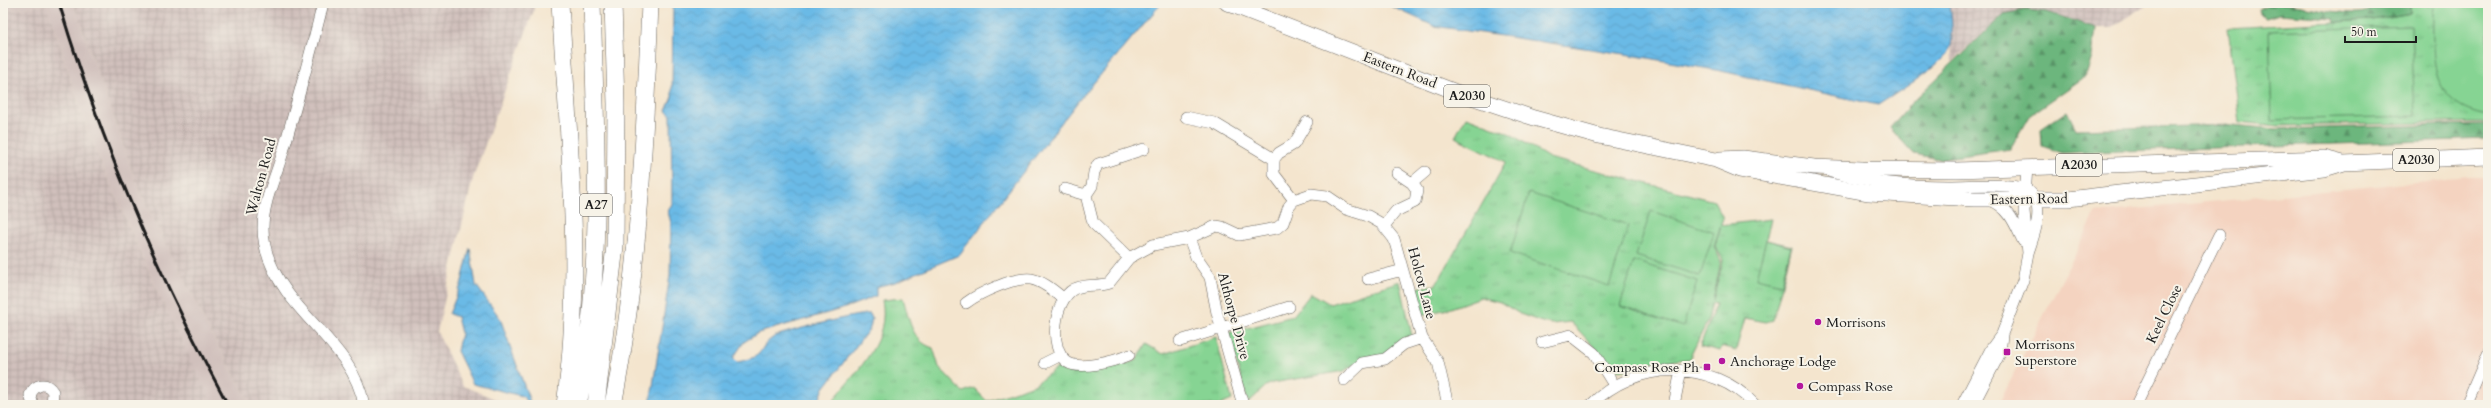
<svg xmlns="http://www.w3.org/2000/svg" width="2491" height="408" font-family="Cardo,serif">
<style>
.built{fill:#f4d3c0}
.industrial{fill:url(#industrial-grid)}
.railway{fill:#d0c0bc}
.grass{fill:url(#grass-tufts);stroke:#517858}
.forest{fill:url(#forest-firs);stroke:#44694c}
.pitch{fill:#86d493;stroke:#517858}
.water{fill:url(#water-waves);stroke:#446b81}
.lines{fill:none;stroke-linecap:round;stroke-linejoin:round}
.minor-casing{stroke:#68625a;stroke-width:12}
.major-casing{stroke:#68625a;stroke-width:16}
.highway-casing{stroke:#68625a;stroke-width:18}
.minor{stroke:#fff;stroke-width:11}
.major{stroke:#fff;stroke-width:15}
.highway{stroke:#fff;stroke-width:17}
.rail{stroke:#1c1c1c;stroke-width:3}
.poi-dot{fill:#b5179e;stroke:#f7f3e8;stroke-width:1.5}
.labels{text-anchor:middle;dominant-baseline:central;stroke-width:4;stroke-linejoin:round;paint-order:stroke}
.shield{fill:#f7f3e8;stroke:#5e5c59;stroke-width:1}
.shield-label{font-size:13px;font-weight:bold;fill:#1c1c1c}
.street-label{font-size:14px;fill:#1c1c1c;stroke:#f7f3e8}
.poi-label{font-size:14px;fill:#1c1c1c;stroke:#f7f3e8;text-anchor:start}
</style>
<defs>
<pattern id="industrial-grid" width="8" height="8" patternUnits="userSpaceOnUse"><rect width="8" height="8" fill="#d0c0bc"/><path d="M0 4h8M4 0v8" fill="none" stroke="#b2a4a1"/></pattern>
<pattern id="grass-tufts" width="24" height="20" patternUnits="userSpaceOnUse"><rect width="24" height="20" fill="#86d493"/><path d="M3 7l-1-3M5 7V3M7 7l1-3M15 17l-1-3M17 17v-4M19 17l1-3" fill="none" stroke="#73b57e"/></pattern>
<pattern id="forest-firs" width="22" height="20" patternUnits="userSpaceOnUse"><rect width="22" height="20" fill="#6cb67d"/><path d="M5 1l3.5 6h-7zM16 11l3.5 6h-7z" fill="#589366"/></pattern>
<pattern id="water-waves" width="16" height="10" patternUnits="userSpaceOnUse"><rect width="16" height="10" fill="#6bbae6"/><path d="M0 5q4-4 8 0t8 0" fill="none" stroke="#5c9fc5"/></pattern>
</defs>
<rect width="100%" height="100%" fill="#f7f3e8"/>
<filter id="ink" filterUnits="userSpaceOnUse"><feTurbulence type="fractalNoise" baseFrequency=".025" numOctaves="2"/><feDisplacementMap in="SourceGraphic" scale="8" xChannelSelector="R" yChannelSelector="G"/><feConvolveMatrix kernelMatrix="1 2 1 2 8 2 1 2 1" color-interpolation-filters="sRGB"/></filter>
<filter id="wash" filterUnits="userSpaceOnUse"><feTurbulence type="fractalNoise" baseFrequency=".012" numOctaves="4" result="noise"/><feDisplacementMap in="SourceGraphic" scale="16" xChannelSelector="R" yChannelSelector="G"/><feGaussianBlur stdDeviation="0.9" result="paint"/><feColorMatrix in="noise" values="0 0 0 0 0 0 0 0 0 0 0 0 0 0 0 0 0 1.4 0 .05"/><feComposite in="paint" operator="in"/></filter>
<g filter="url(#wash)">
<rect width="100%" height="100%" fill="#f4e5ce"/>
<!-- built -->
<path class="built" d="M 2468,177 L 2488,177 L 2488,405 L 1998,405 L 2096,213 Z"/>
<!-- industrial -->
<path class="industrial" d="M 73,3 L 534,3 L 534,10 L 473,178 L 437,332 L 463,386 L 510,405 L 251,405 L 207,326 L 139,191 Z
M 1950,3 L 2150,3 L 2111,28 L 2096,28 L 2042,11 L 2025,10 L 2004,14 L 1952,62 Z
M 47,4 L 88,133 L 157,290 L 214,405 L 3,405 L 3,45 L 7,11 Z"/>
<!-- railway -->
<path class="railway" d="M 3,3 L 73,3 L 139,191 L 207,326 L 251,405 L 214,405 L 206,391 L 157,290 L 88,133 L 47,4 L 7,11 L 3,45 Z"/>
<!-- grass -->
<path class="grass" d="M 2411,3 L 2488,3 L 2488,122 L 2278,126 L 2240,122 L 2228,28 L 2372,20 L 2411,13 Z
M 1466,117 L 1509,133 L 1549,158 L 1714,201 L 1723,218 L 1714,246 L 1721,261 L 1713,300 L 1723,260 L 1715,246 L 1721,225 L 1771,219 L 1766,240 L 1792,246 L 1773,320 L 1766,322 L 1745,318 L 1736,350 L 1722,346 L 1720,351 L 1700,346 L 1716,304 L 1712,303 L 1708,320 L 1689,359 L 1655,362 L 1626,370 L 1614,369 L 1571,322 L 1552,324 L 1542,322 L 1520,314 L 1500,302 L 1481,297 L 1448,309 L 1420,315 L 1414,288 L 1436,285 L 1506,162 L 1455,137 Z
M 1400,281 L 1412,336 L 1382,357 L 1368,356 L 1344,371 L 1272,383 L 1266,386 L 1248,403 L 1228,333 L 1293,316 L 1311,293 L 1330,304 Z
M 903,298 C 909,318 911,341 933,348 L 939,367 L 963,392 L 974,388 L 987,401 L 1034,385 L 1057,368 C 1081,380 1111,366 1136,361 L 1146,344 L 1163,354 L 1216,337 L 1232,400 L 1220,405 L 832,405 L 836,397 C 859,368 890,340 882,300 Z"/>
<!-- forest -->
<path class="forest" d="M 2271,3 C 2299,3 2327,13 2356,13 C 2372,12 2373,6 2384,3 C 2392,1 2403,3 2411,3 L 2411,13 L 2372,20 L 2335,22 L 2334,18 L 2279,14 L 2266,18 L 2259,14 L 2258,9 Z
M 2025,10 L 2047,12 L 2096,28 L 2092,57 L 2086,76 L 2029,116 L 2010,149 L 1939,159 L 1914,154 L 1890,128 L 1912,102 L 2004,14 Z
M 2067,111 L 2076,129 L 2233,125 L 2275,129 L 2488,124 L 2488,139 L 2062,153 L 2042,146 L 2041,129 Z"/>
<!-- pitch -->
<path class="pitch" d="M 2435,3 L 2488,3 L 2488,115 C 2428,105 2433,59 2433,11 Z
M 2411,26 L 2415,116 L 2272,120 L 2269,31 Z
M 1529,193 L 1629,225 L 1609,286 L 1510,253 Z
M 1651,211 L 1714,232 L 1700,276 L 1636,256 Z
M 1766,240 L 1791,247 L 1781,284 L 1756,278 Z
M 1634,261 L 1697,281 L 1683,327 L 1620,306 Z"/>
<!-- water -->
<path class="water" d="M 673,3 L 1156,3 L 1160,5 L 1079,100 L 959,255 L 895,282 L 876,287 L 876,296 L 845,308 L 758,333 L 744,342 L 733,358 L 737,362 C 769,356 755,349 774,337 C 782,332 863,312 870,314 L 872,318 L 870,328 L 824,388 L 817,405 L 650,405 L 670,275 L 671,223 C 669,214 666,212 672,204 L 671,115 L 666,111 L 672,97 Z
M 1384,3 L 1950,3 C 1951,16 1955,38 1949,50 C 1941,66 1895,94 1878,105 L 1721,71 L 1625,54 L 1434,26 Z
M 470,248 L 476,285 L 500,318 L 531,405 L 522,396 L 473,384 L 457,351 L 461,333 L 457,317 L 449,314 L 461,285 Z"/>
</g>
<g filter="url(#ink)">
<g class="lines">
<defs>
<path id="minor" d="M 323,3 C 311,53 297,102 283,152 C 276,176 263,202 263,228 C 263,251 274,274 287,292 C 314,330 355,356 364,405
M 1186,117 L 1214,123 L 1274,159
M 1831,172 C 1870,183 1909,186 1949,186 C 1969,186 1990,184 2010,186 C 2018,187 2027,188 2032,194 C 2045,210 2033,237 2028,253
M 1397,173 L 1412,183
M 1065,189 L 1086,195
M 1294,200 L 1274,174 L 1274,159 L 1279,153 L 1294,144 L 1307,122
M 1990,200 C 2009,207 2015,224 2023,241
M 1384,226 L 1396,211 L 1415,202 L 1417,190 L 1412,183 L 1425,172
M 1189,238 L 1196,257 L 1210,277 L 1217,313 L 1243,405
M 1129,258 L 1093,223 L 1086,195 L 1092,186 L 1094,172 L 1098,164 L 1144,149
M 1368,279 L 1403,270
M 966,303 C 979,293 1014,277 1031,279 C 1043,281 1054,291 1063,298
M 1180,341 L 1289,307
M 1542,342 L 1571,335 L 1594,353 L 1614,385
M 1129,355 C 1115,361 1080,371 1067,362 C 1048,349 1054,300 1074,289 C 1086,283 1097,287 1109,283 L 1129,258 L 1153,245 L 1189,238 L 1216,226 L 1222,227 L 1239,235 L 1277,228 L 1283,223 L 1289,206 L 1294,200 L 1311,194 L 1327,196 L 1346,209 L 1368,216 L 1382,224 L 1394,239 L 1422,338 L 1438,362 L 1448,405
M 1045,363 L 1059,356
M 1344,380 L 1362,363 L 1385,359 L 1404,344 L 1422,338
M 33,405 L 30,395 C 35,384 46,381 53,392 L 52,405
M 1591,405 C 1634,360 1712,358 1755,405
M 1674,405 L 1681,370
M 1962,405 L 1991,349 L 2002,334 L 2023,280 L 2028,253 L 2024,211 L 2027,167
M 1973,405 L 2000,353 L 2002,335
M 2136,405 L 2219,235
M 2466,405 L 2488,354"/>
<path id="major" d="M 1227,3 L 1456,92 L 1534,118 L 1599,136 L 1716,160 L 1740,170 L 1869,193 L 1974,199 L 2068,199 L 2324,169 L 2344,163 L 2488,157
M 1720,159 L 1743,158 L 1814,167 L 1862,169 L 1957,170 L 2324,158 L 2343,163"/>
<path id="highway" d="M 560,3 C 568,136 584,272 565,405
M 578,405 C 604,272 596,137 592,3
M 596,405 L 615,246 L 616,104 L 613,3
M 613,405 C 639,272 645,138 650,3"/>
</defs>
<!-- minor casing -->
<use href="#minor" class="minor-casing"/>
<!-- major casing -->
<use href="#major" class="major-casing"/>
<!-- highway casing -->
<use href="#highway" class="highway-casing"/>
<!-- minor -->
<use href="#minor" class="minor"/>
<!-- major -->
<use href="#major" class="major"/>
<!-- highway -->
<use href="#highway" class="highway"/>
<!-- rail -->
<path class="rail" d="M 59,3 C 101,142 159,278 228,405"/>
</g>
</g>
<!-- markers -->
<g class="poi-dot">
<circle cx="1818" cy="322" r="4"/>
<rect x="2003" y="348" width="8" height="8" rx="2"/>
<circle cx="1722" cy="361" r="4"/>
<rect x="1703" y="363" width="8" height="8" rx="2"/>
<circle cx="1800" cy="386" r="4"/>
</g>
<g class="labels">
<!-- shield labels -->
<g class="shield">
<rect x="1444" y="85" width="46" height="22" rx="3"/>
<rect x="2393" y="149" width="46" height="22" rx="3"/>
<rect x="2056" y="154" width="46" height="22" rx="3"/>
<rect x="580" y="194" width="32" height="22" rx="3"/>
</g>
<g class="shield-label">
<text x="1467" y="96">A2030</text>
<text x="2416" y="160">A2030</text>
<text x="2079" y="165">A2030</text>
<text x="596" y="205">A27</text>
</g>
<!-- street labels -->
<g class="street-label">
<text transform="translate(1400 70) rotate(21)">Eastern Road</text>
<text transform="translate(261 177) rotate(-75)">Walton Road</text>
<text transform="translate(2029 199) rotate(-1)">Eastern Road</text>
<text transform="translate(1422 283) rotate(75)">Holcot Lane</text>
<text transform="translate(2164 314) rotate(-64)">Keel Close</text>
<text transform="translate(1234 316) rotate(75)">Althorpe Drive</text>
</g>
<!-- poi labels -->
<g class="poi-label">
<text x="1826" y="322">Morrisons</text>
<text x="2015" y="344">Morrisons<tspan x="2015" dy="16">Superstore</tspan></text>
<text x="1730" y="361">Anchorage Lodge</text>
<text x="1699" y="367" text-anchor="end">Compass Rose Ph</text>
<text x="1808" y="386">Compass Rose</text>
</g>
</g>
<!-- margin -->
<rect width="2491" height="408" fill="none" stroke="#f7f3e8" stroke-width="16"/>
<!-- scale -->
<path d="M2345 36v6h71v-6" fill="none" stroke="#1c1c1c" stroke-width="2"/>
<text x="2351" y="36" font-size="12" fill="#1c1c1c" stroke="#f7f3e8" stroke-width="3" paint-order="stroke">50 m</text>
</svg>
